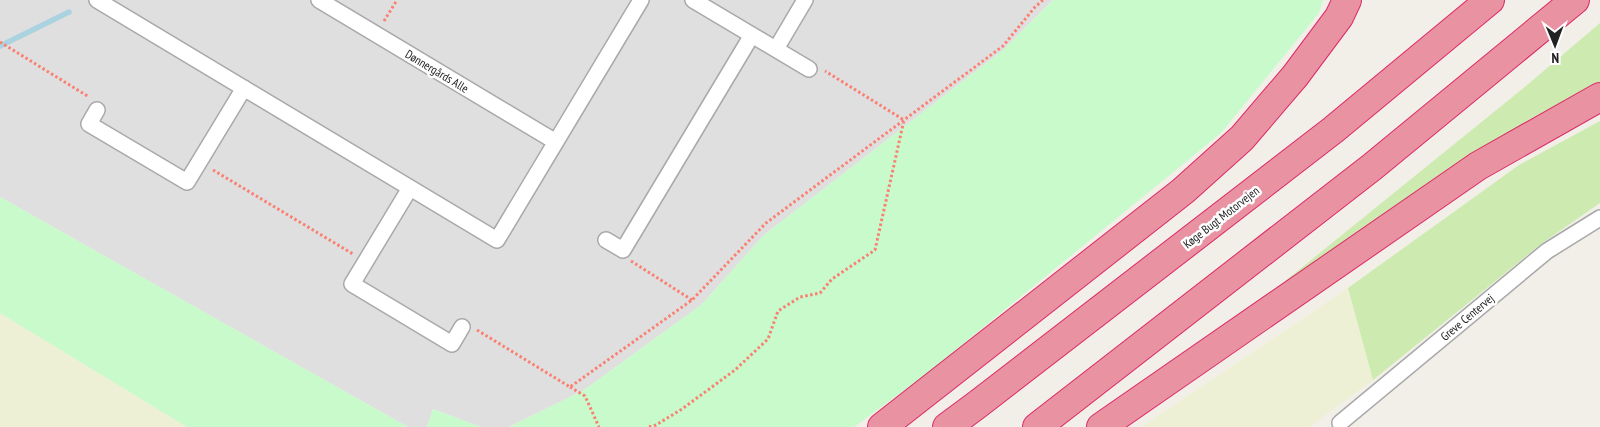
<svg xmlns="http://www.w3.org/2000/svg" width="1600" height="427" font-family="'PT Sans Narrow',sans-serif">
<style>
.residential{fill:#e0dfdf}
.farmland{fill:#eef0d5}
.grass{fill:#cdebb0}
.park{fill:#c8facc}
.lines{fill:none;stroke-linecap:round;stroke-linejoin:round}
.stream{stroke:#aad3df;stroke-width:5.5}
.minor-casing{stroke:#a9a9a9;stroke-width:18}
.motorway-casing{stroke:#dc2a67;stroke-width:30}
.path{stroke:#fa8072;stroke-width:3;stroke-dasharray:2.5 2.5;stroke-linecap:butt}
.minor{stroke:#fff;stroke-width:15}
.motorway{stroke:#e892a2;stroke-width:28}
.labels{text-anchor:middle;dominant-baseline:central;stroke-width:5;stroke-linejoin:round;paint-order:stroke}
.street-label{font-size:12px;fill:#222;stroke:#fff}
</style>
<rect width="100%" height="100%" fill="#f2efe9"/>
<!-- residential -->
<path class="residential" d="M 0,0 L 1053,0 L 1003,50 L 764,235 L 701,305 L 584,390 L 509,427 L 481,427 L 433,409 L 427,427 L 408,427 L 0,197 Z"/>
<!-- farmland -->
<path class="farmland" d="M 1348,288 L 1373,380 L 1309,427 L 1141,427 Z
M 0,313 L 187,427 L 0,427 Z"/>
<!-- grass -->
<path class="grass" d="M 1600,23 L 1600,83 L 1530,119 L 1248,311 L 1526,86 Z
M 1600,121 L 1600,203 L 1541,244 L 1373,380 L 1348,288 L 1519,165 Z"/>
<!-- park -->
<path class="park" d="M 1053,0 L 1323,0 L 1319,13 L 1221,133 L 925,375 L 854,427 L 509,427 L 584,390 L 701,305 L 764,235 L 1003,50 Z
M 0,197 L 408,427 L 187,427 L 0,313 Z
M 433,409 L 481,427 L 427,427 Z"/>
<g class="lines">
<!-- stream -->
<path class="stream" d="M 0,46 L 69,12"/>
<defs>
<path id="minor" d="M 97,0 L 497,240 L 641,0
M 319,0 L 556,142
M 693,0 L 809,69
M 776,49 L 805,0
M 97,110 L 89,124 L 187,182 L 244,88
M 410,188 L 352,284 L 452,344 L 462,327
M 606,240 L 623,250 L 752,35
M 1340,423 L 1547,251 L 1600,218"/>
<path id="motorway" d="M 882,427 L 1183,191 L 1242,138 L 1295,76 L 1339,17 L 1347,0
M 947,427 L 978,404 L 1333,130 L 1490,0
M 1037,427 L 1372,167 L 1575,0
M 1101,427 L 1478,166 L 1600,97"/>
</defs>
<!-- minor casing -->
<use href="#minor" class="minor-casing"/>
<!-- motorway casing -->
<use href="#motorway" class="motorway-casing"/>
<!-- path -->
<path class="path" d="M 384,21 L 397,0
M 0,42 L 89,97
M 213,170 L 353,254
M 631,261 L 692,300
M 477,330 L 570,387 L 692,300 L 766,223 L 1003,46 L 1035,7 L 1043,0
M 570,387 L 585,396 L 599,427
M 649,427 L 656,425 L 682,409 L 735,370 L 768,339 L 778,311 L 800,297 L 820,293 L 832,279 L 875,250 L 904,120 L 825,71"/>
<!-- minor -->
<use href="#minor" class="minor"/>
<!-- motorway -->
<use href="#motorway" class="motorway"/>
</g>
<g class="labels">
<!-- street labels -->
<g class="street-label">
<text transform="translate(437 71) rotate(31)">Dønnergårds Alle</text>
<text transform="translate(1221 217) rotate(-38)">Køge Bugt Motorvejen</text>
<text transform="translate(1467 317) rotate(-40)">Greve Centervej</text>
</g>
</g>
<!-- north arrow -->
<g transform="translate(1555 45) rotate(179)" stroke="#ffffff" stroke-width="4" paint-order="stroke">
<path d="M0-4L9 19L0 12L-9 19Z" fill="#222222"/>
<text y="-8" font-size="14" font-weight="bold" text-anchor="middle" fill="#222222">N</text>
</g>
</svg>
